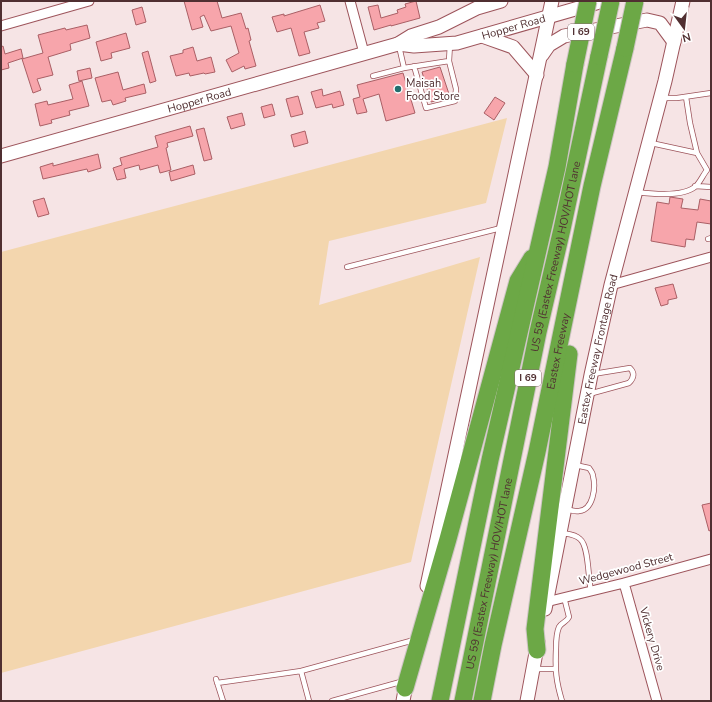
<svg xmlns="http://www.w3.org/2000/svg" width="712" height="702" font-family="'Nunito Sans',sans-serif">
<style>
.green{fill:#f3d6ae}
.building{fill:#f7a5ab;stroke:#aa5f65}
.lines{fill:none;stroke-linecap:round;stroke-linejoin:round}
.service-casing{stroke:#9d545b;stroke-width:6}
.minor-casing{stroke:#9d545b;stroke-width:11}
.secondary-casing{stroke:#9d545b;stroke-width:15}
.motorway-casing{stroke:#cec5c5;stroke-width:19}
.service{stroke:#fff;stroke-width:4.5}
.minor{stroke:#fff;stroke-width:9}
.secondary{stroke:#fff;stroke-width:13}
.motorway{stroke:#6ca846;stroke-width:17}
.motorway-bridge-casing{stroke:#cec5c5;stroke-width:19;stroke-linecap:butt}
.motorway-bridge{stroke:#6ca846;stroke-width:17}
.poi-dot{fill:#236e6e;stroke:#fff;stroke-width:1.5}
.labels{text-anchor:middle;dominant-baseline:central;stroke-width:3.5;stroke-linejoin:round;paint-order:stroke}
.shield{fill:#fff;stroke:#846d6f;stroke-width:1}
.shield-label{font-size:10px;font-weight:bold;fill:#502f31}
.street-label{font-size:11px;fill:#502f31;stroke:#fff}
.poi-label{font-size:11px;fill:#502f31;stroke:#fff;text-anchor:start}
</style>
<rect width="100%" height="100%" fill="#f6e4e5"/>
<!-- green -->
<path class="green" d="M 507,118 L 486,203 L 329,241 L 319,305 L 480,257 L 411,562 L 1,673 L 1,252 Z"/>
<!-- building -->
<path class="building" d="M 184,1 L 217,1 L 222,18 L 241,13 L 246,29 L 248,28 L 251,40 L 249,41 L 256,66 L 245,69 L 244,66 L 232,72 L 226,60 L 239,53 L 231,26 L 211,31 L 204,15 L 200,17 L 203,27 L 192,30 Z
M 416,1 L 420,18 L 391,26 L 391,25 L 374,30 L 368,7 L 378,5 L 381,18 L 398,13 L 397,10 L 406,7 L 405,4 Z
M 320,5 L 325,21 L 317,23 L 319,28 L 304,32 L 310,53 L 299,56 L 291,28 L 277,32 L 272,17 L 284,14 L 284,16 Z
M 142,7 L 146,22 L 136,25 L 132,10 Z
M 87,25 L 90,38 L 70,44 L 71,50 L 48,57 L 53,75 L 37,79 L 41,90 L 33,93 L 22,59 L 43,53 L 38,35 L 65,28 L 66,30 Z
M 126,33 L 130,48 L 111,53 L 112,58 L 101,61 L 96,42 Z
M 3,46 L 5,54 L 21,49 L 23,58 L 8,63 L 9,68 L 1,70 L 1,47 Z
M 193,47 L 197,61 L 211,57 L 215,72 L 205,74 L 204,73 L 190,76 L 189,73 L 176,76 L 170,56 L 183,53 L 183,50 Z
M 148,51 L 156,81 L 150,83 L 142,53 Z
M 440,67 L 450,97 L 431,102 L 422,72 Z
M 90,68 L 92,78 L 79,81 L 77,71 Z
M 118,72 L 123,90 L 144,84 L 146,93 L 125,98 L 126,101 L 113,105 L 111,100 L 102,102 L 95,78 Z
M 403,73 L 415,113 L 386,121 L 379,94 L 363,99 L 367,112 L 357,114 L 353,99 L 360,97 L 357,85 Z
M 82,81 L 89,106 L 69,111 L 70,115 L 51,120 L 52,123 L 40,126 L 35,104 L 47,101 L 48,105 L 73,99 L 69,85 Z
M 322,89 L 323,96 L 340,91 L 344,105 L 333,108 L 332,104 L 316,108 L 311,92 Z
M 298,96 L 303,114 L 291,117 L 286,99 Z
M 495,97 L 505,103 L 494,120 L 484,113 Z
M 272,104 L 275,115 L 264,118 L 261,107 Z
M 242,113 L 245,125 L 231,129 L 227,117 Z
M 190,126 L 193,136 L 167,143 L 168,147 L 166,148 L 171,170 L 160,173 L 158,165 L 140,170 L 139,165 L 124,169 L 126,178 L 117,180 L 113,168 L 122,165 L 120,158 L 158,147 L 155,136 Z
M 204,128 L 212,159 L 204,161 L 196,130 Z
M 305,131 L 308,143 L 294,147 L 291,135 Z
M 98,154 L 101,168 L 88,172 L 87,169 L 43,179 L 40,167 L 53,163 L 53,166 Z
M 193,165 L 195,174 L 171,181 L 169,172 Z
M 670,197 L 683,199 L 681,208 L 698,210 L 700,199 L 711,201 L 711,224 L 697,222 L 694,240 L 686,239 L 685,247 L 651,241 L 657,202 L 669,204 Z
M 44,198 L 49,214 L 38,217 L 33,201 Z
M 673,284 L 677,298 L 668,300 L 668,304 L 661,306 L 655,288 Z
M 711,503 L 711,530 L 709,531 L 702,505 Z"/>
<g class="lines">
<defs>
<path id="service" d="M 399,46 L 404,68 L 449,61 L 450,44
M 414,66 L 426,108 L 455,101 L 456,89 L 449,61
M 373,76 L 404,68
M 686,97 L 690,123 L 697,153
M 663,98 L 677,98 L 711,93
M 695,186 L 711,187
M 637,192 C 652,194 684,197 696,186 C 700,182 703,175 707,170 L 697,153 L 651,143
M 708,239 L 711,238
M 347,267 L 501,228
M 589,394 L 629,383 C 634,378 635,373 630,368 L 593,374
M 566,509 C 570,510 575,512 579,511 C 593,510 596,488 593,476 C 593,473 591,471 589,468 L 575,465
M 562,533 C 568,534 575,534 580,539 C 589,546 588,579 591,591
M 534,669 L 555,669
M 216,679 L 223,701
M 217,683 L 301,671
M 309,701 L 301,671 L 414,640
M 332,701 L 404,681
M 562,701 C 556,681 555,670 556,649 C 556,642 556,634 559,627 C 562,622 567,622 569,617 L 564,597"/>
<path id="minor" d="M 350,1 L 364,53
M 1,26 L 89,1
M 611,285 L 711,257
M 624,583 L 657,701
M 546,602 L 624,583 L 711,559"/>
<g id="secondary">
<path d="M 482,36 L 513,47 L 537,75"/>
<path id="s1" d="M 398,44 L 414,46 L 457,43 L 603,1"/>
<path d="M 542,55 L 549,45 L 564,36 L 647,20 L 660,23 L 674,42"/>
<path id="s2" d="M 1,156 L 398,44 L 411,36 L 439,27 L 477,8 L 501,1"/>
<path d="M 427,586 L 552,1"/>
<path id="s3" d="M 545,609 L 591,375 L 611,285 L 665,81 L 683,1"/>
<path d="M 403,701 L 407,679"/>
<path d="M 527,701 L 538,642"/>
</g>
<g id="motorway">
<path d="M 537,650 L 535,629 L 569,354"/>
<path d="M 405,688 L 448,539 L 518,281 L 532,258"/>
<path d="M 440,701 L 490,460 L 557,167 L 575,64"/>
<path id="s4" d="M 463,701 L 538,332 L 562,229 L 599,56"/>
<path id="s5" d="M 482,701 L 493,645 L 537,452 L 592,186 L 625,48"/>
</g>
</defs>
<!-- service casing -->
<use href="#service" class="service-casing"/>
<!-- minor casing -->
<use href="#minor" class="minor-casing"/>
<!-- secondary casing -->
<use href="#secondary" class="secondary-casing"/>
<!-- motorway casing -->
<use href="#motorway" class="motorway-casing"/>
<!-- service -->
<use href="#service" class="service"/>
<!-- minor -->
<use href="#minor" class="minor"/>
<!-- secondary -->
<use href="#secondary" class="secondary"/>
<!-- motorway -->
<use href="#motorway" class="motorway"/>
<defs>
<path id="motorway-bridge" d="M 625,48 L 635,1
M 599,56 L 611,1
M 575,64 L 588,1"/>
</defs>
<!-- motorway-bridge casing -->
<use href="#motorway-bridge" class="motorway-bridge-casing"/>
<!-- motorway-bridge -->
<use href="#motorway-bridge" class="motorway-bridge"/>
</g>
<!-- markers -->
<circle class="poi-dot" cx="398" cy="89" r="4"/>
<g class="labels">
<!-- shield labels -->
<g class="shield">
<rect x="568" y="24" width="26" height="16" rx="3"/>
<rect x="515" y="370" width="26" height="16" rx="3"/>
</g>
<g class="shield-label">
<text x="581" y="32">I 69</text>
<text x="528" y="378">I 69</text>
</g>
<!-- street labels -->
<g class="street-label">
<text stroke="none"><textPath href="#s1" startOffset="118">Hopper Road</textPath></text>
<text stroke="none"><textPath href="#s2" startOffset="206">Hopper Road</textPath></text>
<text stroke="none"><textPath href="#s4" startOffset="454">US 59 (Eastex Freeway) HOV/HOT lane</textPath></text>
<text stroke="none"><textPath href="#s3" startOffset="265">Eastex Freeway Frontage Road</textPath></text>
<text stroke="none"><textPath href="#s5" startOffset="358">Eastex Freeway</textPath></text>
<text transform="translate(626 569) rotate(-15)">Wedgewood Street</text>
<text stroke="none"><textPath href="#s4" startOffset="130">US 59 (Eastex Freeway) HOV/HOT lane</textPath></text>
<text transform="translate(652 639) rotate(74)">Vickery Drive</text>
</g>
<!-- poi labels -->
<g class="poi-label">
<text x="406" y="83">Maisah<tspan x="406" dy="13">Food Store</tspan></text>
</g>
</g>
<!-- border -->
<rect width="712" height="702" fill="none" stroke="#502f31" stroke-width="4"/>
<!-- north arrow -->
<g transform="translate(684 28) rotate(165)" stroke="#ffffff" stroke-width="3" paint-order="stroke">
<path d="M0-3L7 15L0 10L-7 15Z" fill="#502f31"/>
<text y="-6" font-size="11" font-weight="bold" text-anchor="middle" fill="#502f31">N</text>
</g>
</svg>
